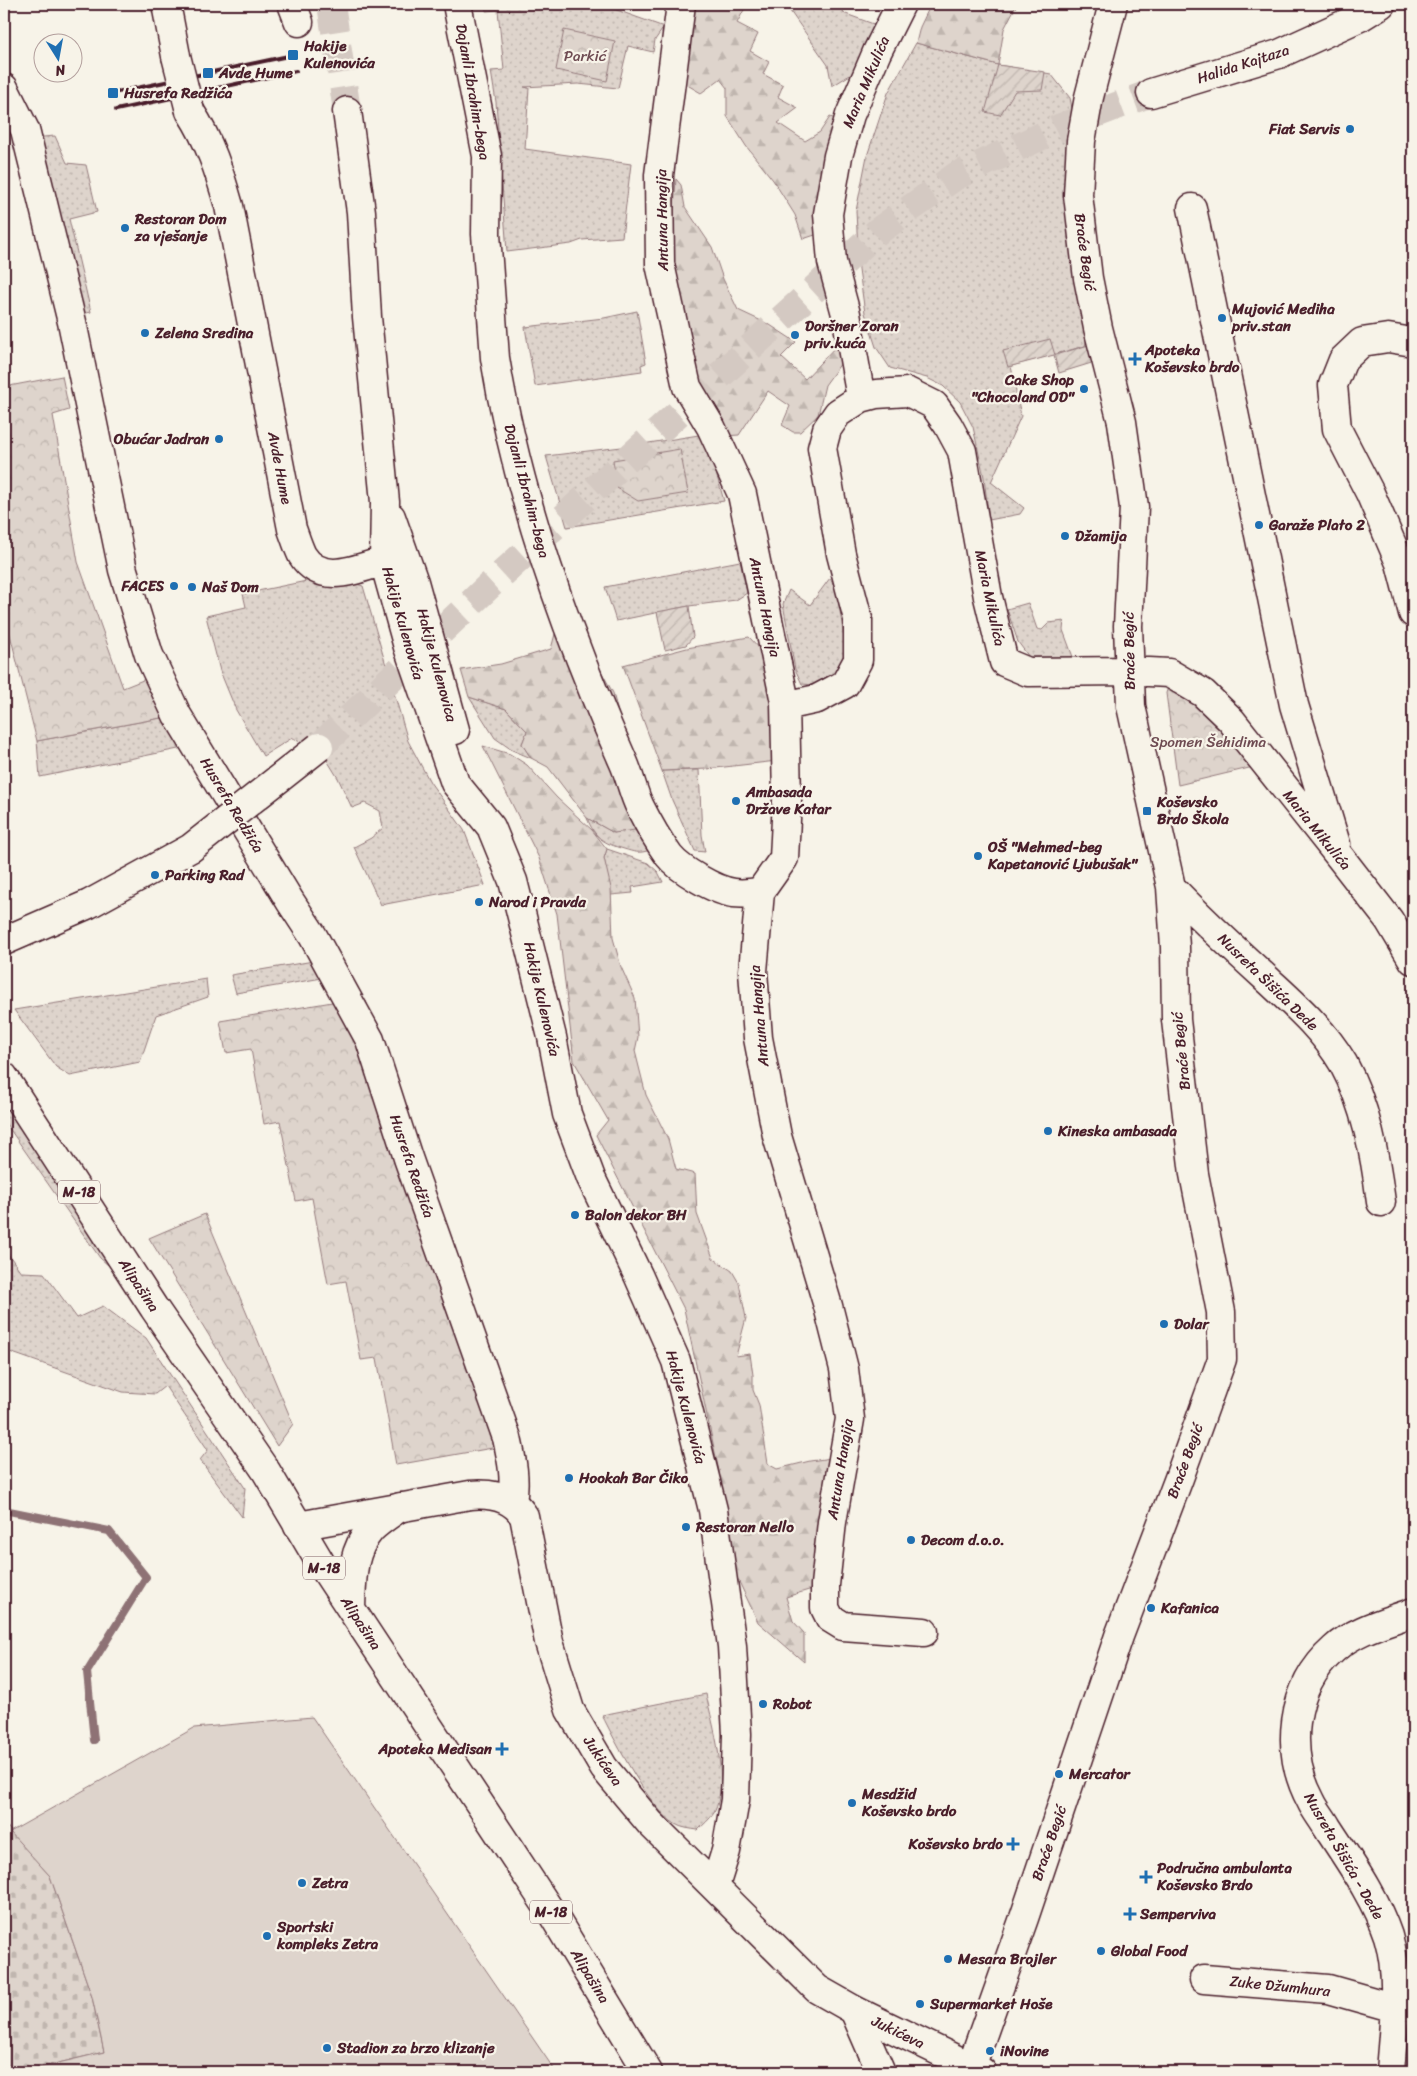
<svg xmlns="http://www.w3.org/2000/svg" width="1417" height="2076" font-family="Sriracha,sans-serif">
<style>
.grass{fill:url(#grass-dots);stroke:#947a7c}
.forest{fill:url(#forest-firs);stroke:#947a7c}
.cemetery{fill:url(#cemetery-stones);stroke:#947a7c}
.park{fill:url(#park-crowns);stroke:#947a7c}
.garden{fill:url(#garden-furrows);stroke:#947a7c}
.pitch{fill:#ded4cc;stroke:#947a7c}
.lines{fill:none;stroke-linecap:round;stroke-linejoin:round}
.stream{stroke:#8e7275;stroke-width:8}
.street-tunnel{stroke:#d4c9c2;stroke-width:28;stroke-dasharray:28 14;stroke-linecap:butt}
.secondary-tunnel{stroke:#d4c9c2;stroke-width:28;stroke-dasharray:28 14;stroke-linecap:butt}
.street-casing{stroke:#4a1f2b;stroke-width:31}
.secondary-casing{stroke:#4a1f2b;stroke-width:31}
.primary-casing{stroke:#4a1f2b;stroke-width:31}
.street{stroke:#f7f3e8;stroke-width:28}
.secondary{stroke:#f7f3e8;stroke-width:28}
.primary{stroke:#f7f3e8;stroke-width:28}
.rail{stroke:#4a1f2b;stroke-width:4}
.street-bridge-casing{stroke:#4a1f2b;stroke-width:31;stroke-linecap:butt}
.secondary-bridge-casing{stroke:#4a1f2b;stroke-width:31;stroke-linecap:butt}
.street-bridge{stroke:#f7f3e8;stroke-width:28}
.secondary-bridge{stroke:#f7f3e8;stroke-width:28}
.poi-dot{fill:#1f6fb2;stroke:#f7f3e8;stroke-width:2}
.labels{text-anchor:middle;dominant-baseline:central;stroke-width:4.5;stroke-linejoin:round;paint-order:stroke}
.shield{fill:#f7f3e8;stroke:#7e5f64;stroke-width:1}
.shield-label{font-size:14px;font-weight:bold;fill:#4a1f2b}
.poi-label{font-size:15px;font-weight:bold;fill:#4a1f2b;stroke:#f7f3e8;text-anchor:start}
.park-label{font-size:15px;fill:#6f4c53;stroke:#f7f3e8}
.street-label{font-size:15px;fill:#4a1f2b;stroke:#f7f3e8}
</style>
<defs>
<pattern id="grass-dots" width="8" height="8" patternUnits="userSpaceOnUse" patternTransform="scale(1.25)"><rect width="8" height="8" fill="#ded4cc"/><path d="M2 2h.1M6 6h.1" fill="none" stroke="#c0b6af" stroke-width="1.8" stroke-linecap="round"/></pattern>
<pattern id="forest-firs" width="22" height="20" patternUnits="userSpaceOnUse" patternTransform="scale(1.25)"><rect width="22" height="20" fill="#ded4cc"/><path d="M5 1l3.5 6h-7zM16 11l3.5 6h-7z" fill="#c0b6af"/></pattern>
<pattern id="cemetery-stones" width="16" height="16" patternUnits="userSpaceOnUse" patternTransform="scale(1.25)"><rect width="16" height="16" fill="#ded4cc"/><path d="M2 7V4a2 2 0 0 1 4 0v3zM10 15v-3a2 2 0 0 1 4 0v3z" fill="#c0b6af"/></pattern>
<pattern id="park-crowns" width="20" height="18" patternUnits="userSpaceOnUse" patternTransform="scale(1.25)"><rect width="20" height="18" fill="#ded4cc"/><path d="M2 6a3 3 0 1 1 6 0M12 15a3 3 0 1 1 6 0" fill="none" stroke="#c0b6af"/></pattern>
<pattern id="garden-furrows" width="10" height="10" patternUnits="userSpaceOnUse" patternTransform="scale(1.25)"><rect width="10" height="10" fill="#ded4cc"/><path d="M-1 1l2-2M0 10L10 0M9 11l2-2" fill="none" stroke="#c0b6af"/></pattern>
</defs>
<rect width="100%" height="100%" fill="#f7f3e8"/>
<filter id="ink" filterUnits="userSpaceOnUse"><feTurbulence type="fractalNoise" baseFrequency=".02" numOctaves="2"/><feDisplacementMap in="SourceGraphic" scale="10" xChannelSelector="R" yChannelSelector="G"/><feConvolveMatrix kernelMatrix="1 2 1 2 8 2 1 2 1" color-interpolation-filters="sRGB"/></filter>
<g filter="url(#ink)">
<!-- grass -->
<path class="grass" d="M 486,4 L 600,4 L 664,27 L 655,40 L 653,52 L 628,46 L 618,88 L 578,84 L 524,87 L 529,88 L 525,149 L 631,164 L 622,237 L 582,240 L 571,244 L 507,252 L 496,102 L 491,71 L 504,70 L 498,10 L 486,11 Z
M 785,4 L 845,4 L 843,13 L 879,26 L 855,72 L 832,86 L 828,65 Z
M 916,43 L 998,65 L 1051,74 L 1070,98 L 1073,113 L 1067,150 L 1065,190 L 1091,322 L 1085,346 L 1011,366 L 1021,416 L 991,482 L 1024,508 L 1020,514 L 989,520 L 984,477 L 973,427 L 960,402 L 943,386 L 927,378 L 890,368 L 876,347 L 865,313 L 859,270 L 856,211 L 867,156 L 888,93 Z
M 55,136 L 67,163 L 86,165 L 97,212 L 69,219 L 91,312 L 77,315 L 32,138 Z
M 637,311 L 646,363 L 641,365 L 642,371 L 535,386 L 525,327 L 604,318 Z
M 705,434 L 724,501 L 567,527 L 546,456 L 630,446 Z
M 740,561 L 747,593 L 736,600 L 689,606 L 616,621 L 605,587 Z
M 331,576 L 363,586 L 408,741 L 430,782 L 464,830 L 485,885 L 381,905 L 354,847 L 371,838 L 383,828 L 380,811 L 365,803 L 352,808 L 338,778 L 319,747 L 292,738 L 263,756 L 236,710 L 220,671 L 206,616 L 246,607 L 243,594 Z
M 830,578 L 837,591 L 847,657 L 834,678 L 816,685 L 802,684 L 795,669 L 783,604 L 789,590 L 810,605 Z
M 1028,603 L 1037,629 L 1042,630 L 1049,623 L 1064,621 L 1063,630 L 1073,657 L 1029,657 L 1018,642 L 1007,609 Z
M 469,697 L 506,709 L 527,731 L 522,744 L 531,758 L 512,750 L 495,738 Z
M 177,715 L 198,745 L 40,777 L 37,741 Z
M 699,770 L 702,835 L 705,852 L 695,851 L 672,800 L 662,771 Z
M 587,818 L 614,833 L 647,824 L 650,850 C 639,854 634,852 624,849 C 603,843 595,838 587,818 Z
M 607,849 L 648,863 L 658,872 L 663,882 L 632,887 L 633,893 L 611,895 L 604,858 Z
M 337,957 L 345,974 L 236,993 L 231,975 Z
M 206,979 L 208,997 L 156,1015 L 140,1062 L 70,1076 L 56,1067 L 14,1010 Z
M 4,1100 L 132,1286 L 100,1258 L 4,1121 Z
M 4,1248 L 21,1272 L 44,1273 L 77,1318 L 103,1306 L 146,1338 L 245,1488 L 242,1517 L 200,1460 L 208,1450 L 165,1386 L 155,1394 L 123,1392 L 4,1350 Z
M 706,1694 C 713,1727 730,1781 714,1813 C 710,1819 703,1825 698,1830 C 691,1829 681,1828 675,1824 C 649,1808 616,1743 602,1715 Z"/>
<!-- forest -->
<path class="forest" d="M 681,4 L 747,4 L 737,23 L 758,34 L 750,51 L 769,62 L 763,74 L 783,85 L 778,97 L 798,108 L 778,123 L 805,141 L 820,132 L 830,117 L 848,123 L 821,233 L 803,239 L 795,215 L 773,180 L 746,146 L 727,116 L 727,88 L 720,79 L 701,93 L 672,76 Z
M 931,4 L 1017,4 L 1004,29 L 998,65 L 916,43 L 920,27 Z
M 676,179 L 681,185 L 685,207 L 712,247 L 723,279 L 738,310 L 770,325 L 796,342 L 781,357 L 805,379 L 838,344 L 841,363 L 825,385 L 818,415 L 800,432 L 793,432 L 782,425 L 790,406 L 768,391 L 739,435 L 725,436 L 698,382 L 676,295 L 672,238 Z
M 555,634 L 587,645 L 613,693 L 647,824 L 635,830 L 614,833 L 587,818 L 548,767 L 531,758 L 522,744 L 527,731 L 506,709 L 469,697 L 461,670 L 501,664 L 551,649 Z
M 749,637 L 764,653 L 774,704 L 777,761 L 707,769 L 662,771 L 623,665 L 687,648 Z
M 483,746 L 510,754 L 527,765 L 557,798 L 592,830 L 607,849 L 604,858 L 611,888 L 613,938 L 621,967 L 635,998 L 638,1037 L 635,1051 L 646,1095 L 668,1139 L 676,1169 L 695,1174 L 697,1214 L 713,1258 L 732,1271 L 739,1283 L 746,1318 L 736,1356 L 750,1354 L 753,1375 L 753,1390 L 759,1405 L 768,1464 L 777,1469 L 810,1461 L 853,1455 L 825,1585 L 786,1597 L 793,1621 L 804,1633 L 804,1662 L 758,1622 L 733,1569 L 719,1471 L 684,1309 L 596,1135 L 608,1120 L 574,1061 L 557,914 L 539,858 Z"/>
<!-- cemetery -->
<path class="cemetery" d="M 4,1823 L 50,1876 L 92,1997 L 104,2052 L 21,2072 L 4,2072 Z"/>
<!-- park -->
<path class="park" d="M 564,30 L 615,41 L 607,81 L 556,70 Z
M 62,376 L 69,410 L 53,415 L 78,562 L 123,688 L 158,674 L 177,715 L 37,741 L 4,611 L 4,387 Z
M 680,449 L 688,493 L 638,501 L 617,488 L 613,460 Z
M 1172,678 L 1270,763 L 1178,785 L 1166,693 Z
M 350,999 L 366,1001 L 506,1426 L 498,1447 L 396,1465 L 377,1358 L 361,1360 L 346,1281 L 328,1284 L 312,1198 L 296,1201 L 280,1121 L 264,1124 L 251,1049 L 226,1053 L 220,1021 Z
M 205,1214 L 293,1424 L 277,1446 L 149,1238 Z"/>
<!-- garden -->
<path class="garden" d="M 998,65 L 1045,72 L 1042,90 L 1015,91 L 1000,115 L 985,112 Z
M 1050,339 L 1055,355 L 1092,344 L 1098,361 L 1059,373 L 1054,355 L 1008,367 L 1003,351 Z
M 689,606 L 693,637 L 686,645 L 665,650 L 657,612 Z"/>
<!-- pitch -->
<path class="pitch" d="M 312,1717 L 556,2072 L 21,2072 L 104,2052 L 92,1997 L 50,1876 L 10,1832 L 194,1728 Z"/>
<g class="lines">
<!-- stream -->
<path class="stream" d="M 4,1510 L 109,1531 L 146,1577 L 87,1672 L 94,1740"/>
<!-- street-tunnel -->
<path class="street-tunnel" d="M 331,4 L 347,111"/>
<!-- secondary-tunnel -->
<path class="secondary-tunnel" d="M 319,747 L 490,585 L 877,232 L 956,176 L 1061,127 L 1151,93"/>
<defs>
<path id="street" d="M 166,4 L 176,56
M 292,4 L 299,22
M 457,4 L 487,156 L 486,234 L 495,358 C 517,495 567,635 623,761 C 630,776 633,793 640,807 C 648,823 659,842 669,856 C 680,870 716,891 734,893 C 742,894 752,893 760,892
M 681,4 L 659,175 L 660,264 L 687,387 L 711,427 L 742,494 L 785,702 L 787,800 L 784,858 L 760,892 L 753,971 L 758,1038 L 777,1136 L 828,1306 L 844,1369 L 850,1419 L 832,1522 L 825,1585 L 825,1608 L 830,1618 L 843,1626 L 924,1632
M 4,88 L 25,130 L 72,322 L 123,570 L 149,655 L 177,715 L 290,901 L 313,936 L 370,1040 L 408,1158 L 507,1438 C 512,1460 516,1479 512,1502
M 190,111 C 210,142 219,171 229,206 L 292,529 C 295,537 298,547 302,555 C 321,586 356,569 384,561
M 347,111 L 361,212 L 367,317 L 385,502 L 384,561 L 408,647 L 455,783 L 491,827 L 513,881 L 552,1037 L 567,1114 L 591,1178 L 638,1275 L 676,1361 L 713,1510 L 732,1646 L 737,1734 L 735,1800 L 726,1851 L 715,1886
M 1192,208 L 1294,705 L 1336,844
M 1413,342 L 1388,338 L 1362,342 L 1343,360 L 1333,385 L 1337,429 L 1370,493 L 1400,563 L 1413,613
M 861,398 L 846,314 L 832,262 L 828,214 L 838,156 L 850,115 L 877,52 L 901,4
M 391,517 L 414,582 L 455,730
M 785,702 L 794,704 L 817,699 L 845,684 L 858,660 L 858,619 L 841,554 L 822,448 L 827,429 L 838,413 L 861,398 L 876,394 L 908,392 L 934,405 L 948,425 L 962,451 L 988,597 L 1004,662 L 1028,672 L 1129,671 L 1169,673 L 1203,693 L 1231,720 L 1340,857 L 1389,920 L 1413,960
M 1171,887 C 1201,919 1234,949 1267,979 C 1295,1005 1323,1029 1343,1063 C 1366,1105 1375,1155 1381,1202
M 1204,1979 L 1328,1989 L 1395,2008 L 1412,2006
M 854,2010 L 881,2072
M 971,2067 L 1024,1918 L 1119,1636 L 1179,1478 L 1222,1359 L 1221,1312 L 1194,1174 L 1176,1020 L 1175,947 L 1171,887 L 1131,706 L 1128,626 L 1134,507 L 1122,422 L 1098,328 L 1088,278 L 1078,195 L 1081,141 L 1089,97 L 1113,4
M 1390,2072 C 1393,2028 1401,1979 1388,1936 C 1375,1897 1349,1861 1327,1827 C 1322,1818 1315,1810 1311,1801 C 1284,1751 1291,1687 1334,1649 C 1356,1629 1387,1622 1413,1612"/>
<path id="secondary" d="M 1151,93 L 1279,54 L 1360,17 L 1381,4
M 298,1526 L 470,1495 C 492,1493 512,1497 524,1516 L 549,1642 L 570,1710 L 604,1768 L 650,1823 L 817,1989 L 854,2010 L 982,2072"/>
<path id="primary" d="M 4,1077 L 154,1308 L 266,1471 L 320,1562 L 553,1915 L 648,2072
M 351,1608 C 352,1580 351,1552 371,1529 C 379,1521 390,1514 400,1507"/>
</defs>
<!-- street casing -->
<use href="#street" class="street-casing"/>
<!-- secondary casing -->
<use href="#secondary" class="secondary-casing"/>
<!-- primary casing -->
<use href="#primary" class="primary-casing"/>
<!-- street -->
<use href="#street" class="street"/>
<!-- secondary -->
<use href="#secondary" class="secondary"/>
<!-- primary -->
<use href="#primary" class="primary"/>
<!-- rail -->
<path class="rail" d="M 113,93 L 293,55
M 116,110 L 296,71"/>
<defs>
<path id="street-bridge" d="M 176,56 L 190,111"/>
<path id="secondary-bridge" d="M 4,941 L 89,904 L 191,848 L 319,747"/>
</defs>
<!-- street-bridge casing -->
<use href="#street-bridge" class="street-bridge-casing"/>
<!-- secondary-bridge casing -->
<use href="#secondary-bridge" class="secondary-bridge-casing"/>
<!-- street-bridge -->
<use href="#street-bridge" class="street-bridge"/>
<!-- secondary-bridge -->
<use href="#secondary-bridge" class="secondary-bridge"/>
</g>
</g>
<!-- markers -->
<g class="poi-dot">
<rect x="287" y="49" width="12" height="12" rx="2.5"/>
<rect x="202" y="67" width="12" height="12" rx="2.5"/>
<rect x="107" y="87" width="12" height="12" rx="2.5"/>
<circle cx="1350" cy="129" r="5"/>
<circle cx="125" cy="228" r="5"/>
<circle cx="1222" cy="318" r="5"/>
<circle cx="145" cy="333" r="5"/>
<circle cx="795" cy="335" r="5"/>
<path d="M1132.5 351.5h5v5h5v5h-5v5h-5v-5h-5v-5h5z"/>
<circle cx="1084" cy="389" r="5"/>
<circle cx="219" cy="439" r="5"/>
<circle cx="1259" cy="525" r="5"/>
<circle cx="1065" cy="536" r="5"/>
<circle cx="174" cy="586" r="5"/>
<circle cx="192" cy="587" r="5"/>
<circle cx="736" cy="801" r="5"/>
<rect x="1142" y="806" width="10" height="10" rx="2.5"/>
<circle cx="978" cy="856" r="5"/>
<circle cx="155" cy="875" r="5"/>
<circle cx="479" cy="902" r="5"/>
<circle cx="1048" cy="1131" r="5"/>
<circle cx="575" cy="1215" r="5"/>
<circle cx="1164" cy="1324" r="5"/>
<circle cx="569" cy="1478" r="5"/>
<circle cx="686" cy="1527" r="5"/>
<circle cx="911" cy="1540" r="5"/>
<circle cx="1151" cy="1608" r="5"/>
<circle cx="763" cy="1704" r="5"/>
<path d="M499.5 1741.5h5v5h5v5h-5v5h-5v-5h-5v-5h5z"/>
<circle cx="1059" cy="1774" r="5"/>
<circle cx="852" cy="1803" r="5"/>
<path d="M1010.5 1836.5h5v5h5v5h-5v5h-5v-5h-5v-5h5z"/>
<path d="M1143.5 1869.5h5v5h5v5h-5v5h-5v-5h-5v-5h5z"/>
<circle cx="302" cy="1883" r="5"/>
<path d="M1127.5 1906.5h5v5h5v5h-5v5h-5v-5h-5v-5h5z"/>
<circle cx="267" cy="1936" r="5"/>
<circle cx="1101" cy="1951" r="5"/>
<circle cx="948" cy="1959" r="5"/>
<circle cx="920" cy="2004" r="5"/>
<circle cx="327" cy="2048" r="5"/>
<circle cx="990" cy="2051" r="5"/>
</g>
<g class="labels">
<!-- shield labels -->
<g class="shield">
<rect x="58" y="1180.5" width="42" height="23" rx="4"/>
<rect x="303" y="1556.5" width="42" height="23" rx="4"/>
<rect x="530" y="1900.5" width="42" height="23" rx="4"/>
</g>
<g class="shield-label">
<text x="79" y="1192">M-18</text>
<text x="324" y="1568">M-18</text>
<text x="551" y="1912">M-18</text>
</g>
<!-- poi labels -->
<g class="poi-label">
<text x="304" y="46">Hakije<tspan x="304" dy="17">Kulenovića</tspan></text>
<text x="219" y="73">Avde Hume</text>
<text x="124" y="93">Husrefa Redžića</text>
<text x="1340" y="129" text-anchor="end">Fiat Servis</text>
<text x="135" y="219">Restoran Dom<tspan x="135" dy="17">za vješanje</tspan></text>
<text x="1232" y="309">Mujović Mediha<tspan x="1232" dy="17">priv.stan</tspan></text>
<text x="805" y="326">Doršner Zoran<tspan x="805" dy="17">priv.kuća</tspan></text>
<text x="155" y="333">Zelena Sredina</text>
<text x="1145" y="350">Apoteka<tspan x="1145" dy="17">Koševsko brdo</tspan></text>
<text x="1074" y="380" text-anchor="end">Cake Shop<tspan x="1074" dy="17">"Chocoland OD"</tspan></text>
<text x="209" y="439" text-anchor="end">Obućar Jadran</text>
<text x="1269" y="525">Garaže Plato 2</text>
<text x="1075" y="536">Džamija</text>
<text x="164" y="586" text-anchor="end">FACES</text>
<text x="202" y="587">Naš Dom</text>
<text x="746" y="792">Ambasada<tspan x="746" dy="17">Države Katar</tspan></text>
<text x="1157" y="802">Koševsko<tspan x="1157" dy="17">Brdo Škola</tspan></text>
<text x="988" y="847">OŠ "Mehmed-beg<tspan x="988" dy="17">Kapetanović Ljubušak"</tspan></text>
<text x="165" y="875">Parking Rad</text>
<text x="489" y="902">Narod i Pravda</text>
<text x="1058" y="1131">Kineska ambasada</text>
<text x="585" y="1215">Balon dekor BH</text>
<text x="1174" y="1324">Dolar</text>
<text x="579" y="1478">Hookah Bar Čiko</text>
<text x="696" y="1527">Restoran Nello</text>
<text x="921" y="1540">Decom d.o.o.</text>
<text x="1161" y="1608">Kafanica</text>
<text x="773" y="1704">Robot</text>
<text x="492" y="1749" text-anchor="end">Apoteka Medisan</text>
<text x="1069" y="1774">Mercator</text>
<text x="862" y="1794">Mesdžid<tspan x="862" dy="17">Koševsko brdo</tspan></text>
<text x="1003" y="1844" text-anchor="end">Koševsko brdo</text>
<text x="1157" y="1868">Područna ambulanta<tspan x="1157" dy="17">Koševsko Brdo</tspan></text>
<text x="312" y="1883">Zetra</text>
<text x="1140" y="1914">Semperviva</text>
<text x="277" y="1927">Sportski<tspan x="277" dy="17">kompleks Zetra</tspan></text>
<text x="1111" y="1951">Global Food</text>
<text x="958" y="1959">Mesara Brojler</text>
<text x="930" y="2004">Supermarket Hoše</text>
<text x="337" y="2048">Stadion za brzo klizanje</text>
<text x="1000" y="2051">iNovine</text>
</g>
<!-- park labels -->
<g class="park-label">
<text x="585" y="56">Parkić</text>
<text x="1208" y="742">Spomen Šehidima</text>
</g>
<!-- street labels -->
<g class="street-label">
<text transform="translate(1243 64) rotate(-18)">Halida Kajtaza</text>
<text transform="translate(866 82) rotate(-67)">Maria Mikulića</text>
<text transform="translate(473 92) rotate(80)">Dajanli Ibrahim-bega</text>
<text transform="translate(662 220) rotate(-91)">Antuna Hangija</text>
<text transform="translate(1085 252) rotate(82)">Braće Begić</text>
<text transform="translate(280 468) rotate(79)">Avde Hume</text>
<text transform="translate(527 491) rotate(75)">Dajanli Ibrahim-bega</text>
<text transform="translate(990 598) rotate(78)">Maria Mikulića</text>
<text transform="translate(765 607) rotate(78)">Antuna Hangija</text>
<text transform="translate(403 623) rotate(74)">Hakije Kulenovića</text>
<text transform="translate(1129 651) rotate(-91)">Braće Begić</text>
<text transform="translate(437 665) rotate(75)">Hakije Kulenovica</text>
<text transform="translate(232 805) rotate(59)">Husrefa Redžića</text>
<text transform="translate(1317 830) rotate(51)">Maria Mikulića</text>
<text transform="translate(1268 982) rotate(44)">Nusreta Šišića Dede</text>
<text transform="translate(542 999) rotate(77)">Hakije Kulenovića</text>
<text transform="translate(759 1016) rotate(-95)">Antuna Hangija</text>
<text transform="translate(1181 1051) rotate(-96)">Braće Begić</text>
<text transform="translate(412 1166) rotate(71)">Husrefa Redžića</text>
<text transform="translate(139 1285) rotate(57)">Alipašina</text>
<text transform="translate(686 1407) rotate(75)">Hakije Kulenovića</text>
<text transform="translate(1185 1461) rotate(-70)">Braće Begić</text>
<text transform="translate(840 1469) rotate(-81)">Antuna Hangija</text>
<text transform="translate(361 1623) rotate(57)">Alipašina</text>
<text transform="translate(603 1761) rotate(56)">Jukićeva</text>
<text transform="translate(1049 1843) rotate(-71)">Braće Begić</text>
<text transform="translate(1344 1856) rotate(60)">Nusreta Šišića - Dede</text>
<text transform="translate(590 1976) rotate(59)">Alipašina</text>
<text transform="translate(1280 1986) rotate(6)">Zuke Džumhura</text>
<text transform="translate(898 2032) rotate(26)">Jukićeva</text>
</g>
</g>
<!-- margin -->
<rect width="1417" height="2076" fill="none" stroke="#f7f3e8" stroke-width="20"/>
<rect x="10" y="10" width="1397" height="2056" fill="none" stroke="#4a1f2b" stroke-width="2" filter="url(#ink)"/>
<!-- north arrow -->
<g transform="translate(58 58) rotate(169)"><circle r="24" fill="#f7f3e8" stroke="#b29e9c"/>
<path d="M0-4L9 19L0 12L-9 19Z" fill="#1f6fb2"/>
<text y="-8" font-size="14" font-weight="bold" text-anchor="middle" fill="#4a1f2b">N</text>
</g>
</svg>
